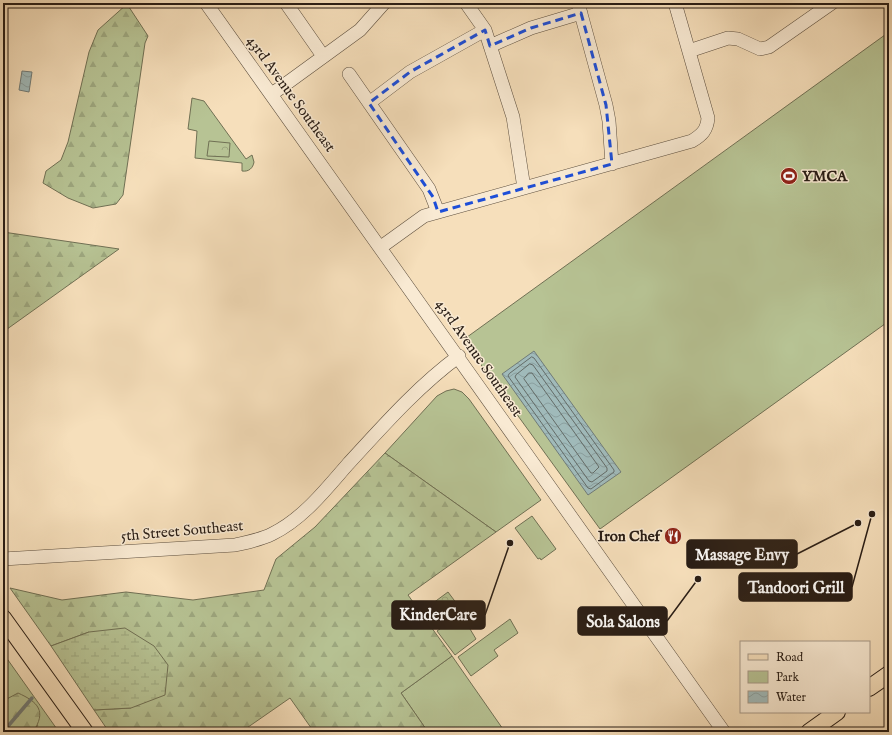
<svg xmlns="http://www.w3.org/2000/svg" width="892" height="735" font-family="'IM FELL English',serif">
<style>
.green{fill:#b7c394;stroke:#707054}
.forest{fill:url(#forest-firs);stroke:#707054}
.wetland{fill:url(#wetland-marsh);stroke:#707054}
.park{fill:url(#park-crowns);stroke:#707054}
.water{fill:url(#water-waves);stroke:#707b78}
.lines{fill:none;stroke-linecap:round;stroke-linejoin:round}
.shore{stroke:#646c68;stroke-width:1}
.stream{stroke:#707b78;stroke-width:3.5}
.minor-casing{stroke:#5c4e3e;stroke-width:14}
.major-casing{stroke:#291d15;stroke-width:18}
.minor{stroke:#f9ead3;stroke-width:13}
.major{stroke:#f6dfbb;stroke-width:16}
.marked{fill:none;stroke:#1d4ed8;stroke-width:3;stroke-dasharray:8 5;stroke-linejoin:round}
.labels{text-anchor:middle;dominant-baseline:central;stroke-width:3;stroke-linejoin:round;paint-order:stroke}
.street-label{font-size:15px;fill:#291d15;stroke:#f9ead3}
.poi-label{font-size:15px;font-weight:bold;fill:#291d15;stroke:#f9ead3;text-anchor:start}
.leader{fill:none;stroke:#291d15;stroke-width:1.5}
.callout-dot{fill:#291d15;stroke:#f9ead3;stroke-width:1.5}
.callout{fill:#291d15;stroke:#291d15;stroke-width:1.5}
.callout-label{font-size:16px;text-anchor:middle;font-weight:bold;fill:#fff}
</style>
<defs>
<pattern id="forest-firs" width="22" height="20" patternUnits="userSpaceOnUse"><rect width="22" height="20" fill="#b7c394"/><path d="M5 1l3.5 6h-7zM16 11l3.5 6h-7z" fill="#9da77f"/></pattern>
<pattern id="wetland-marsh" width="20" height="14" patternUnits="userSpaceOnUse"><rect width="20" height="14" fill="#b7c394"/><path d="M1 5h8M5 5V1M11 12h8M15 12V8" fill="none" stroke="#9da77f"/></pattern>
<pattern id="park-crowns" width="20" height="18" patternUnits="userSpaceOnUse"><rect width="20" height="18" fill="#b7c394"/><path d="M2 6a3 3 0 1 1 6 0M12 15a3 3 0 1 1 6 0" fill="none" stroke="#9da77f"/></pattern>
<pattern id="water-waves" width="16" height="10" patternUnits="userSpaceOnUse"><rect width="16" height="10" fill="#a0baba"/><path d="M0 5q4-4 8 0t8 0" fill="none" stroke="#8a9f9f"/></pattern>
</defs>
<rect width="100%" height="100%" fill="#f6dfbb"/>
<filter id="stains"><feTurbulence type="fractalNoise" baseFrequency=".005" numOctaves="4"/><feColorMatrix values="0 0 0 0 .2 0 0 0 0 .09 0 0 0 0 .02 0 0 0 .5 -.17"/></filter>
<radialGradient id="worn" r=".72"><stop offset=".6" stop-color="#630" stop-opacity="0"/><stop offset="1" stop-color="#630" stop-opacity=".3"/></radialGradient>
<!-- green -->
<path class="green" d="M 889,32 L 889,321 L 600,529 L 463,340 Z
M 192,98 L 204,101 L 246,159 L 252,155 L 254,162 C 253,168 249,172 242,171 L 242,163 L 195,158 L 197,131 L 188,129 Z
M 454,389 L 462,392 L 469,399 L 541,500 L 496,532 L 385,453 L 437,396 L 446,391 Z
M 532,516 L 556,549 L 541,560 L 540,558 L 538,559 L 515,528 Z
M 470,608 L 480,622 L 470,629 L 476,639 L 455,655 L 437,631 Z
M 510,619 L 518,633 L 494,650 L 498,656 L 471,676 L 458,657 Z
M 3,653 L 59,732 L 33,732 L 38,725 L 3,718 Z
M 452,656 L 505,732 L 428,732 L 401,693 Z"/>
<!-- forest -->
<path class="forest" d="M 127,4 L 148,36 L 145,43 L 123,195 L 116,204 L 93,208 L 68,198 L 43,183 L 46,171 L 61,160 L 68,142 L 89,52 L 98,30 Z
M 3,232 L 119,249 L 3,332 Z
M 385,453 L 496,532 L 408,595 L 452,656 L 401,693 L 428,732 L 314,732 L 290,698 L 241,732 L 109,732 L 94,710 L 131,708 L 89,632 L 51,646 L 10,588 L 62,600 L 126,592 L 193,600 L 264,590 L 276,559 L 315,527 Z
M 18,693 C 38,702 47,711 33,732 L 3,732 L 3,701 Z"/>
<!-- wetland -->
<path class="wetland" d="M 125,628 L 154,646 L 168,665 L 165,695 L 131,708 L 94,710 L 51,646 L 89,632 Z"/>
<!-- park -->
<path class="park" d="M 209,141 L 230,143 L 229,157 L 207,156 Z
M 448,592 L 463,612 L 444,626 L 429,606 Z"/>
<!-- water -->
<path class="water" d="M 22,71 L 32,72 L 29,92 L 19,90 Z
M 534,351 L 621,472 L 588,495 L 502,374 Z"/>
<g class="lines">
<!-- shore -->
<path class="shore" d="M 532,357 L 534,358 L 614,470 L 614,472 L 591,489 L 588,488 L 508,376 L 509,374 Z
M 530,364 L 533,365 L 607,468 L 607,471 L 592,482 L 589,481 L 515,377 L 516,375 Z
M 529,373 L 532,373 L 599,467 L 593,473 L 591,473 L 524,379 Z"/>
<!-- stream -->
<path class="stream" d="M 3,732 L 32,698"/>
<defs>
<path id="minor" d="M 206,3 L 724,732
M 286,3 L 323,56
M 466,3 L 485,30 L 513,117 L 524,188
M 578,3 L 606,105 L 609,121 L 612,164
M 490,46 L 531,28 L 581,13
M 689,51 L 728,38 L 738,39 L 760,49 L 769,47 L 832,3
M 349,74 L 429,189 L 438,212
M 272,94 L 360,30 L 384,3
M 369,103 L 410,72 L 485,30
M 381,247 L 424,216 L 692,141 C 702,135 707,130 708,118 L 675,3
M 3,559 L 235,545 C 248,542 260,540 272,534 C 303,519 326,489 348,464 C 383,426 417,387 459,356"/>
<path id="major" d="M 3,618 L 85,732
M 869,688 L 889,674
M 809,732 L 837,712"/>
</defs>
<!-- minor casing -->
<use href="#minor" class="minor-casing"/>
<!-- major casing -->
<use href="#major" class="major-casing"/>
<!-- minor -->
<use href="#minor" class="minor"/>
<!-- major -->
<use href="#major" class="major"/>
</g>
<!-- marked area -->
<path class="marked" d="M 581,13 L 606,105 L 612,164 L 438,212 L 433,197 L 369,103 L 410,72 L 485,30 L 490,46 L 531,28 Z"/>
<!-- icons -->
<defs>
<symbol id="stadium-disc" viewBox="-11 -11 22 22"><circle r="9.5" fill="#8f2418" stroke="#f9ead3"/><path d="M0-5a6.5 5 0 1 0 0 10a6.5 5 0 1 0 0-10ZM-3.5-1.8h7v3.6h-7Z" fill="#fff"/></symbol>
<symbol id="restaurant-disc" viewBox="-11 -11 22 22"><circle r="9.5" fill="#8f2418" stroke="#f9ead3"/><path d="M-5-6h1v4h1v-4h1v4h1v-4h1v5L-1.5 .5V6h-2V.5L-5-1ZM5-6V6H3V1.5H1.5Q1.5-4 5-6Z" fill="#fff"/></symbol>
</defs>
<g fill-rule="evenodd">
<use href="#stadium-disc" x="779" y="166" width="20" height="20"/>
<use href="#restaurant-disc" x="663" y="526" width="20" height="20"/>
</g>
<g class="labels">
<!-- street labels -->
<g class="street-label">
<text transform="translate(291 94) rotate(54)">43rd Avenue Southeast</text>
<text transform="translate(479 358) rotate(55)">43rd Avenue Southeast</text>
<text transform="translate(182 531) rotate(-5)">5th Street Southeast</text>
</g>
<!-- poi labels -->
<g class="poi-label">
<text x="802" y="176">YMCA</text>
<text x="660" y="536" text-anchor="end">Iron Chef</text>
</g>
</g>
<!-- callouts -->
<path class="leader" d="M858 523L797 554M872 514L852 587M510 543L485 615M698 579L667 621"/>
<g class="callout-dot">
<circle cx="858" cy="523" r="4"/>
<circle cx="872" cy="514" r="4"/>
<circle cx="510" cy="543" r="4"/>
<circle cx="698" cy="579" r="4"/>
</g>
<g class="callout">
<rect x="687" y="540" width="110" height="28" rx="4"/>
<rect x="739" y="573" width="113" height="28" rx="4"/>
<rect x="392" y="601" width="93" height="28" rx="4"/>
<rect x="578" y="607" width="89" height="28" rx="4"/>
</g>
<g class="callout-label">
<text x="742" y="560">Massage Envy</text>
<text x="796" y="593">Tandoori Grill</text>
<text x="438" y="620">KinderCare</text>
<text x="623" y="627">Sola Salons</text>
</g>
<!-- margin -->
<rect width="892" height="735" fill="none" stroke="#f6dfbb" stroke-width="16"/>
<rect x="4" y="4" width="884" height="727" fill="none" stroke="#291d15" stroke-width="2"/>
<rect x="8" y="8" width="876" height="719" fill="none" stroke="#291d15"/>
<!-- legend -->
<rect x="740" y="641" width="130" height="72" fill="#f9ead3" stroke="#a69887"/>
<rect x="748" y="654" width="20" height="6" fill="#f6dfbb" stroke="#a69887"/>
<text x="776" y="661" font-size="12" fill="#291d15">Road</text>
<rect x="748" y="671" width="20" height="12" fill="#b7c394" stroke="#a69887"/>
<text x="776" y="681" font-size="12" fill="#291d15">Park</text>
<rect x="748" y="691" width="20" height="12" fill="url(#water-waves)" stroke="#a69887"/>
<text x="776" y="701" font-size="12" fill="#291d15">Water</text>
<rect width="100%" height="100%" filter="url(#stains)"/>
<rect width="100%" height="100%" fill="url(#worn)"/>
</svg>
